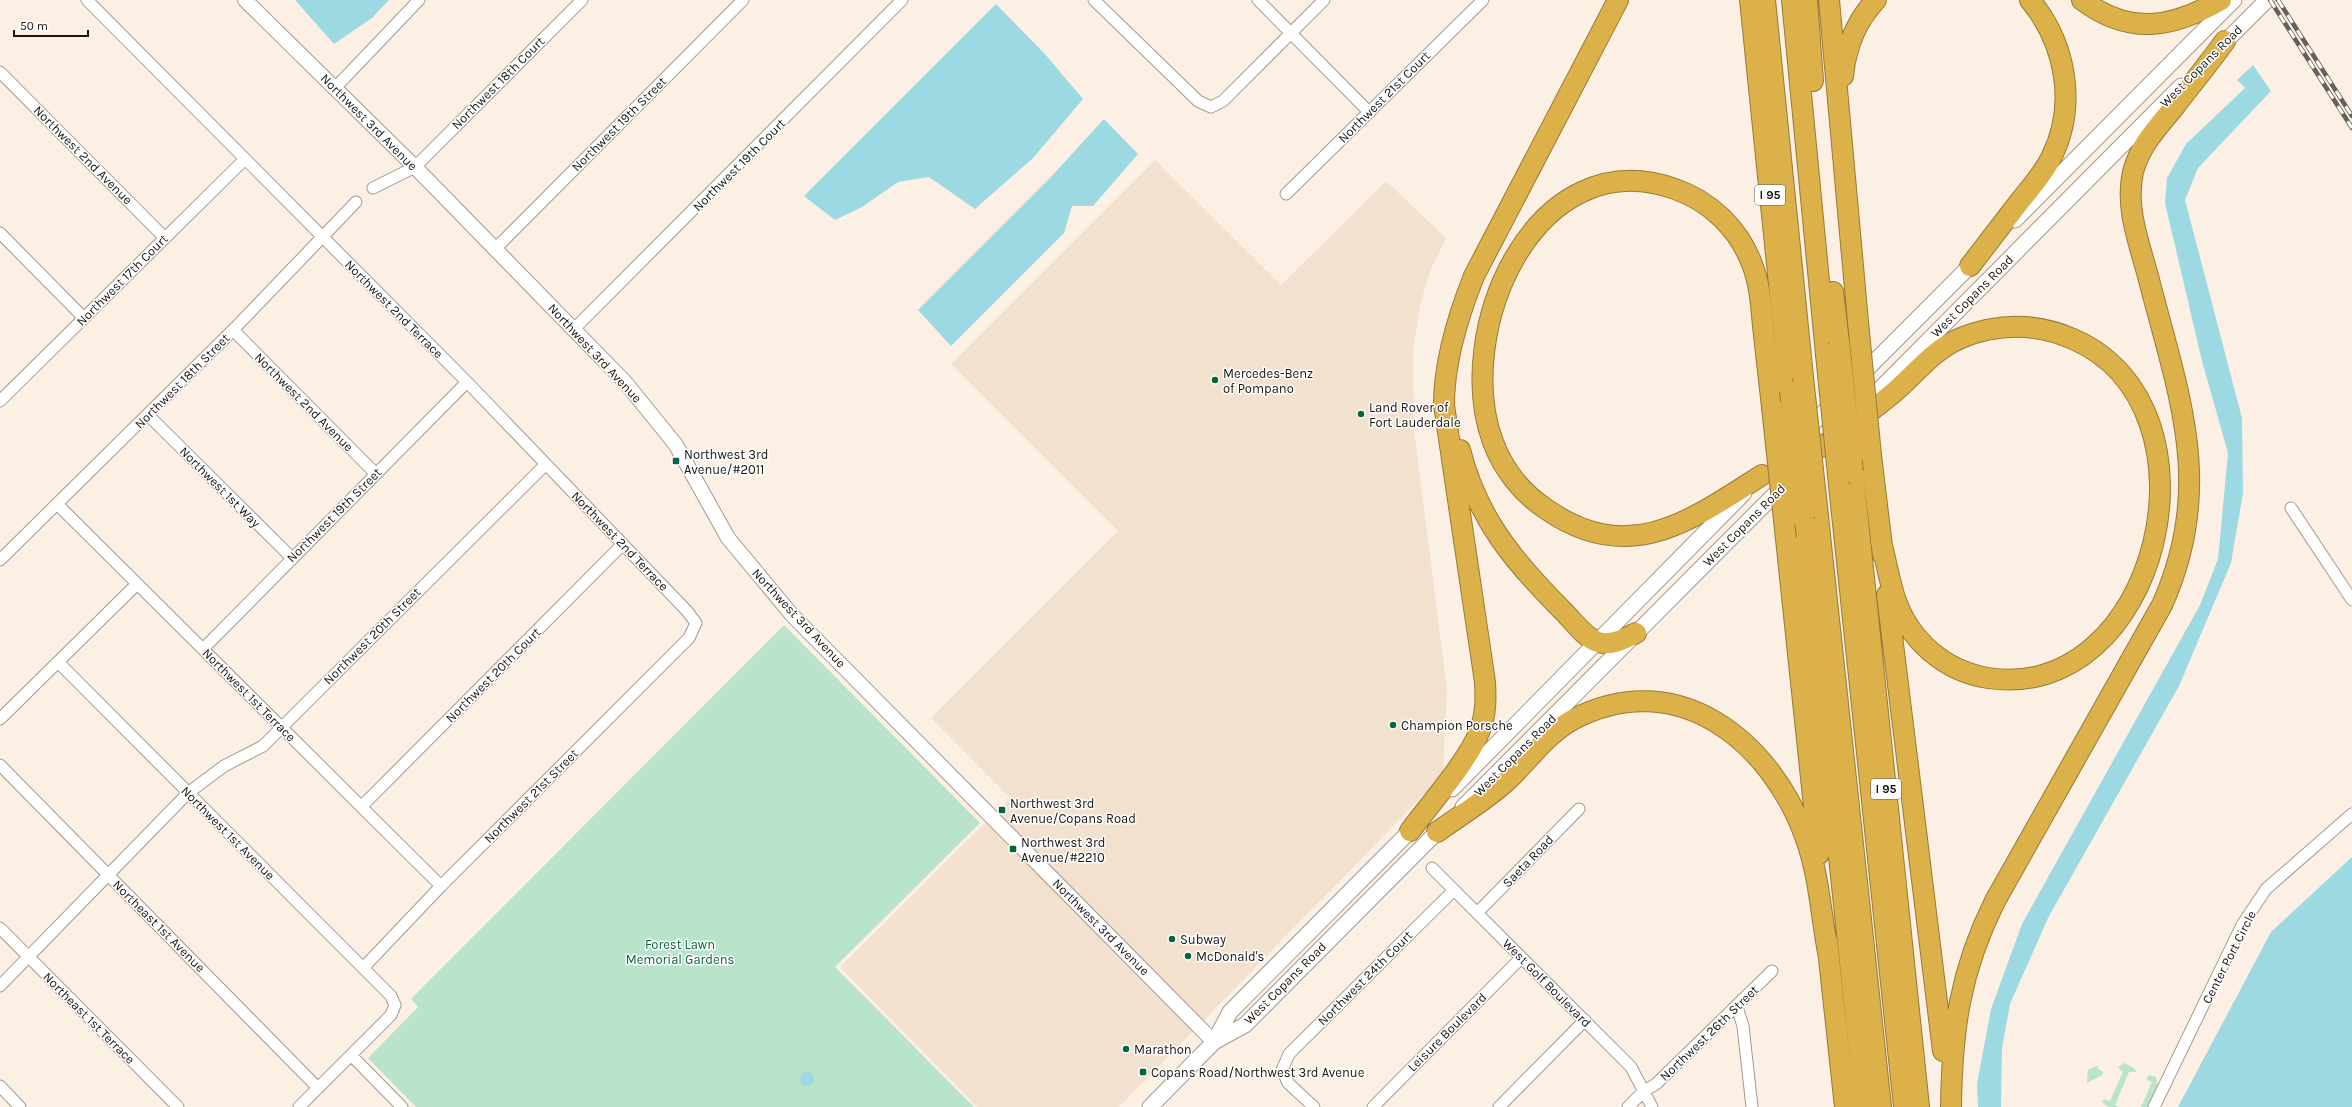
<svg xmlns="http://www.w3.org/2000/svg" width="2352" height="1107" font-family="Karla,sans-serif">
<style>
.built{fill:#f3e1d0}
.green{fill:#b9e4cb}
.water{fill:#9cd9e3}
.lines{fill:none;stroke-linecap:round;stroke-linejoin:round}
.minor-casing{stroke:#a4998e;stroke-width:13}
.tertiary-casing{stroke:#a4998e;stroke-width:16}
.secondary-casing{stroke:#a4998e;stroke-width:17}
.motorway-casing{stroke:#987a36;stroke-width:22}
.minor{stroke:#fff;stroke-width:11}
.tertiary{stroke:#fff;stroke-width:14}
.secondary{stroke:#fff;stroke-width:15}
.motorway{stroke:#dcb14a;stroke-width:20}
.rail-casing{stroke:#67605a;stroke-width:4.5}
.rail{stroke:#fff;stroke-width:3;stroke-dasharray:9;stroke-linecap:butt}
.motorway-bridge-casing{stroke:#987a36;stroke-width:22;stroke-linecap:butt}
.motorway-bridge{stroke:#dcb14a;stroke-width:20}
.poi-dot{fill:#04673c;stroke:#fff;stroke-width:1.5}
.labels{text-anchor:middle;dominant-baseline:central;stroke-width:3;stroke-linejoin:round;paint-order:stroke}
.shield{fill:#fff;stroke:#5e5b58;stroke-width:1}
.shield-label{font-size:12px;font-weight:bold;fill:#191511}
.street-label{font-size:13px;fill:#191511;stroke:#fff}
.poi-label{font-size:13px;fill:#191511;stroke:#fff;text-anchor:start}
.park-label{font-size:13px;fill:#095f3d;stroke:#fff}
</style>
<rect width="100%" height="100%" fill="#fcf0e4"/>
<!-- built -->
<path class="built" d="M 1155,160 L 1281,285 L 1386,181 L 1446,238 L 1431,269 L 1420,305 L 1413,351 L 1414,430 L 1447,689 L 1443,775 L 1119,1107 L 977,1107 L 840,967 L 1010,798 L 931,718 L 1118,531 L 951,364 Z"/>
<!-- green -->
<path class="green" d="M 784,625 L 980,823 L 835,967 L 974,1107 L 416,1107 L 368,1058 L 418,1007 L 411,999 Z
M 2124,1063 L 2134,1068 L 2137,1072 L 2129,1072 L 2115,1105 L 2119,1107 L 2108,1107 L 2102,1102 L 2104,1099 L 2110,1101 L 2123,1072 L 2118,1067 Z
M 2099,1065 L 2097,1068 L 2103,1072 L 2102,1075 L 2087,1083 L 2088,1070 Z
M 2149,1075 L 2156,1077 L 2158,1085 L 2148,1107 L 2141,1107 L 2152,1082 L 2146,1079 Z"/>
<!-- water -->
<path class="water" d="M 295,0 L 389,0 L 372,18 L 334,44 Z
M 996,4 L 1044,53 L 1083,99 L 1033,158 L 975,209 L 929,177 L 898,182 L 862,207 L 835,220 L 804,196 Z
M 2253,65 L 2271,91 L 2198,168 L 2185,200 L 2242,418 L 2243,493 L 2231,563 L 2179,686 L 2048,918 L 2010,1004 L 2002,1048 L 2001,1107 L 1978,1107 L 1977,1084 L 1991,1009 L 2022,924 L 2200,605 L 2218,559 L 2228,453 L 2202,361 L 2165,203 L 2167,178 L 2186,144 L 2245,88 L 2237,80 Z
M 1104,119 L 1138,154 L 1093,206 L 1072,206 L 1064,233 L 951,346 L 918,310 L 1050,178 Z
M 2352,857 L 2352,1107 L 2178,1107 L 2271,932 Z
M800 1079a7 7 0 1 1 14 0a7 7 0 1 1-14 0Z"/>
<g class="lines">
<defs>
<path id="minor" d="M 87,0 L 467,382 L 687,611 L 696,623 L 689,638 L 441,886 L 364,967
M 1094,0 L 1198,101 L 1211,107 L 1223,101 L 1324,0
M 1258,0 L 1369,112
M 0,72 L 165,238
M 335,88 L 419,0
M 373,188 L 415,167 L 582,0
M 1286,194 L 1483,0
M 0,233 L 84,318
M 495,249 L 743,0
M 574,329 L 902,0
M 233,330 L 375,473
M 0,401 L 244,160
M 148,415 L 292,558
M 57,504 L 441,886
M 2291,508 L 2352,600
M 0,560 L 233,330 L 356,202
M 203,649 L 467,382
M 59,663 L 391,996 L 395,1005 L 391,1015 L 299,1107
M 0,719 L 137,584
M 0,765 L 318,1088
M 362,806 L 623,544
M 1432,868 L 1631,1067 L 1652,1107
M 1477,913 L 1579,809
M 0,928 L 178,1107
M 0,986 L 188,793 L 224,766 L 263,746 L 546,464
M 1737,1007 L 1743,1026 L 1752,1107
M 351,1055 L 402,1107
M 0,1086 L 20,1107
M 1314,1107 L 1288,1083 L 1282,1070 L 1289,1054 L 1454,890
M 1373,1107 L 1521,958
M 1499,1107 L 1585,1020
M 1628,1107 L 1644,1091 L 1656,1084 L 1772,971
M 2154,1107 L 2242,925 L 2266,889 L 2352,814"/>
<path id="tertiary" d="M 245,0 L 415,167 L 625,382 L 676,445 L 728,538 L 792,615 L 1214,1042"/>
<path id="secondary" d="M 2218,49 L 2267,0
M 2015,220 L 2234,0
M 1858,378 L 1977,259
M 1861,408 L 2181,86
M 1803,433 L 1836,400
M 1452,789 L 1744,493
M 1463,807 L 1785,484
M 1214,1042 L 1230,1012 L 1417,824
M 1150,1107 L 1214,1042 L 1245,1025 L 1444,825"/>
<path id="motorway" d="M 1750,0 L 1790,391
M 1765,0 L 1803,377
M 1792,0 L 1826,354
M 1807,0 L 1813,81
M 1829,0 L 1858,322
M 2082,0 C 2130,36 2172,28 2221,0
M 1843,76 C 1846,47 1856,21 1876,0
M 1970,266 C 1987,244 2004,222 2020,201 C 2032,186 2044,173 2052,156 C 2077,104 2066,44 2030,0
M 1833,292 L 1839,341
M 1822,447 C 1844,431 1866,415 1887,398 C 1913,378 1930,351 1961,338 C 1998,323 2036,323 2073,339 C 2230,407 2158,704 1988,678 C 1944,671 1909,640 1895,598 C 1889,580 1886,560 1881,542
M 1460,450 C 1477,519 1516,564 1564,612 C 1574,622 1585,638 1598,642 C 1612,646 1624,639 1636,633
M 1871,455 L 1883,555
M 1853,472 L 1919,1107
M 1762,475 C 1690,521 1629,567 1546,509 C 1522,493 1503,469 1493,442 C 1452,332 1535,139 1675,189 C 1710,201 1739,229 1752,264 C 1760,284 1761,305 1763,326 C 1766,353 1769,380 1772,407
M 1839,485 L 1904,1107
M 1817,507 L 1881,1107
M 1804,520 L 1865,1107
M 1786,539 L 1819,854
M 1887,595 L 1943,1051
M 1410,831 C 1430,804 1469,760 1480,730 C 1486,714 1486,699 1485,682 L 1444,405 C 1444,362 1458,316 1474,276 L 1618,0
M 1437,832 C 1458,817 1481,803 1501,786 C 1526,765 1544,735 1574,719 C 1678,665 1772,742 1806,839 C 1819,875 1821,915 1828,952
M 1827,940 L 1845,1107
M 1951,1107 C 1952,1029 1960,971 1995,901 L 2162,605 C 2216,485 2178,394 2148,276 C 2139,243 2125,207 2133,172 C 2140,145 2158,127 2175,106 C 2192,84 2209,63 2225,41"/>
</defs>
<!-- minor casing -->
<use href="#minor" class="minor-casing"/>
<!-- tertiary casing -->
<use href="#tertiary" class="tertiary-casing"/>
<!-- secondary casing -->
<use href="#secondary" class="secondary-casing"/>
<!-- motorway casing -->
<use href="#motorway" class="motorway-casing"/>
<!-- minor -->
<use href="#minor" class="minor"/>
<!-- tertiary -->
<use href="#tertiary" class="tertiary"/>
<!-- secondary -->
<use href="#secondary" class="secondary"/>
<!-- motorway -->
<use href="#motorway" class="motorway"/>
<defs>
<path id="rail" d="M 2270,0 L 2352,128
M 2278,0 L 2352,116"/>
</defs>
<!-- rail casing -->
<use href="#rail" class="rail-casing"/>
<!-- rail -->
<use href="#rail" class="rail"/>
<defs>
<path id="motorway-bridge" d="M 1858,322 L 1871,455
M 1839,341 L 1853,472
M 1826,354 L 1839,485
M 1803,377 L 1817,507
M 1790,391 L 1804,520
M 1772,407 L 1786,539"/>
</defs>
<!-- motorway-bridge casing -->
<use href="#motorway-bridge" class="motorway-bridge-casing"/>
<!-- motorway-bridge -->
<use href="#motorway-bridge" class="motorway-bridge"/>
</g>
<!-- markers -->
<g class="poi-dot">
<circle cx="1215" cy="380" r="4"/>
<circle cx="1361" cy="414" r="4"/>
<rect x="672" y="457" width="8" height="8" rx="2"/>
<circle cx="1393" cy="725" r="4"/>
<rect x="998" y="806" width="8" height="8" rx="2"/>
<rect x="1009" y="845" width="8" height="8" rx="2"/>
<circle cx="1172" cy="939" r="4"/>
<circle cx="1188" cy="956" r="4"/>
<circle cx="1126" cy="1049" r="4"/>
<rect x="1139" y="1068" width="8" height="8" rx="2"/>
</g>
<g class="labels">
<!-- shield labels -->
<g class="shield">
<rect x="1755" y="185" width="30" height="20" rx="3"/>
<rect x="1871" y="779" width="30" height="20" rx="3"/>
</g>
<g class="shield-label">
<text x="1770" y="195">I 95</text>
<text x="1886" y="789">I 95</text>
</g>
<!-- street labels -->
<g class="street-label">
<text transform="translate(2201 66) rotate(-45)">West Copans Road</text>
<text transform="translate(498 83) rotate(-45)">Northwest 18th Court</text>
<text transform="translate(1384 97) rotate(-45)">Northwest 21st Court</text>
<text transform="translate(369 122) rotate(45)">Northwest 3rd Avenue</text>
<text transform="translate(619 124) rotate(-45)">Northwest 19th Street</text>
<text transform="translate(83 155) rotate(45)">Northwest 2nd Avenue</text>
<text transform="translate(739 165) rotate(-45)">Northwest 19th Court</text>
<text transform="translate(122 280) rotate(-45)">Northwest 17th Court</text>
<text transform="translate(1972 296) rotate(-45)">West Copans Road</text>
<text transform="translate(394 309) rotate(45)">Northwest 2nd Terrace</text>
<text transform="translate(595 353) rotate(47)">Northwest 3rd Avenue</text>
<text transform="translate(182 381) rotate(-45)">Northwest 18th Street</text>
<text transform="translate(304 402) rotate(45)">Northwest 2nd Avenue</text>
<text transform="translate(220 487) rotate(45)">Northwest 1st Way</text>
<text transform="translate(334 515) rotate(-45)">Northwest 19th Street</text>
<text transform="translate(1744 525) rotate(-45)">West Copans Road</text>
<text transform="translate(620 541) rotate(46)">Northwest 2nd Terrace</text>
<text transform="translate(799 618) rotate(47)">Northwest 3rd Avenue</text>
<text transform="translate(372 636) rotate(-45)">Northwest 20th Street</text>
<text transform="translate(493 675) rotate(-45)">Northwest 20th Court</text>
<text transform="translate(249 695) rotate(45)">Northwest 1st Terrace</text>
<text transform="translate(1515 755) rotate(-45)">West Copans Road</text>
<text transform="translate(531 796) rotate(-45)">Northwest 21st Street</text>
<text transform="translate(228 833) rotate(45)">Northwest 1st Avenue</text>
<text transform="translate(1528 861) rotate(-46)">Saeta Road</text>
<text transform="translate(159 926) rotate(45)">Northeast 1st Avenue</text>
<text transform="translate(1101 927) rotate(45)">Northwest 3rd Avenue</text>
<text transform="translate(2229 957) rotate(-63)">Center Port Circle</text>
<text transform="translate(1365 978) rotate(-45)">Northwest 24th Court</text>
<text transform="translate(1285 983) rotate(-45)">West Copans Road</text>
<text transform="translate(1547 983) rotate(45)">West Golf Boulevard</text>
<text transform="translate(89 1018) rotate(45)">Northeast 1st Terrace</text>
<text transform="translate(1447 1032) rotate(-45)">Leisure Boulevard</text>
<text transform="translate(1709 1033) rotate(-44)">Northwest 26th Street</text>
</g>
<!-- poi labels -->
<g class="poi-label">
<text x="1223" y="373">Mercedes-Benz<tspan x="1223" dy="15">of Pompano</tspan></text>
<text x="1369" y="407">Land Rover of<tspan x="1369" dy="15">Fort Lauderdale</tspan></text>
<text x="684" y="454">Northwest 3rd<tspan x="684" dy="15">Avenue/#2011</tspan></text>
<text x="1401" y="725">Champion Porsche</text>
<text x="1010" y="803">Northwest 3rd<tspan x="1010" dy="15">Avenue/Copans Road</tspan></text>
<text x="1021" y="842">Northwest 3rd<tspan x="1021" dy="15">Avenue/#2210</tspan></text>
<text x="1180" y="939">Subway</text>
<text x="1196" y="956">McDonald's</text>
<text x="1134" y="1049">Marathon</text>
<text x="1151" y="1072">Copans Road/Northwest 3rd Avenue</text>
</g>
<!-- park labels -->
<g class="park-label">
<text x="680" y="944">Forest Lawn<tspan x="680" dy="15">Memorial Gardens</tspan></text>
</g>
</g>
<!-- scale -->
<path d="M14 30v6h74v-6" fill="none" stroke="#191511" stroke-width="2"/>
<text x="20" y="30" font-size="12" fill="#191511" stroke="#ffffff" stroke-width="3" paint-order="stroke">50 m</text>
</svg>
